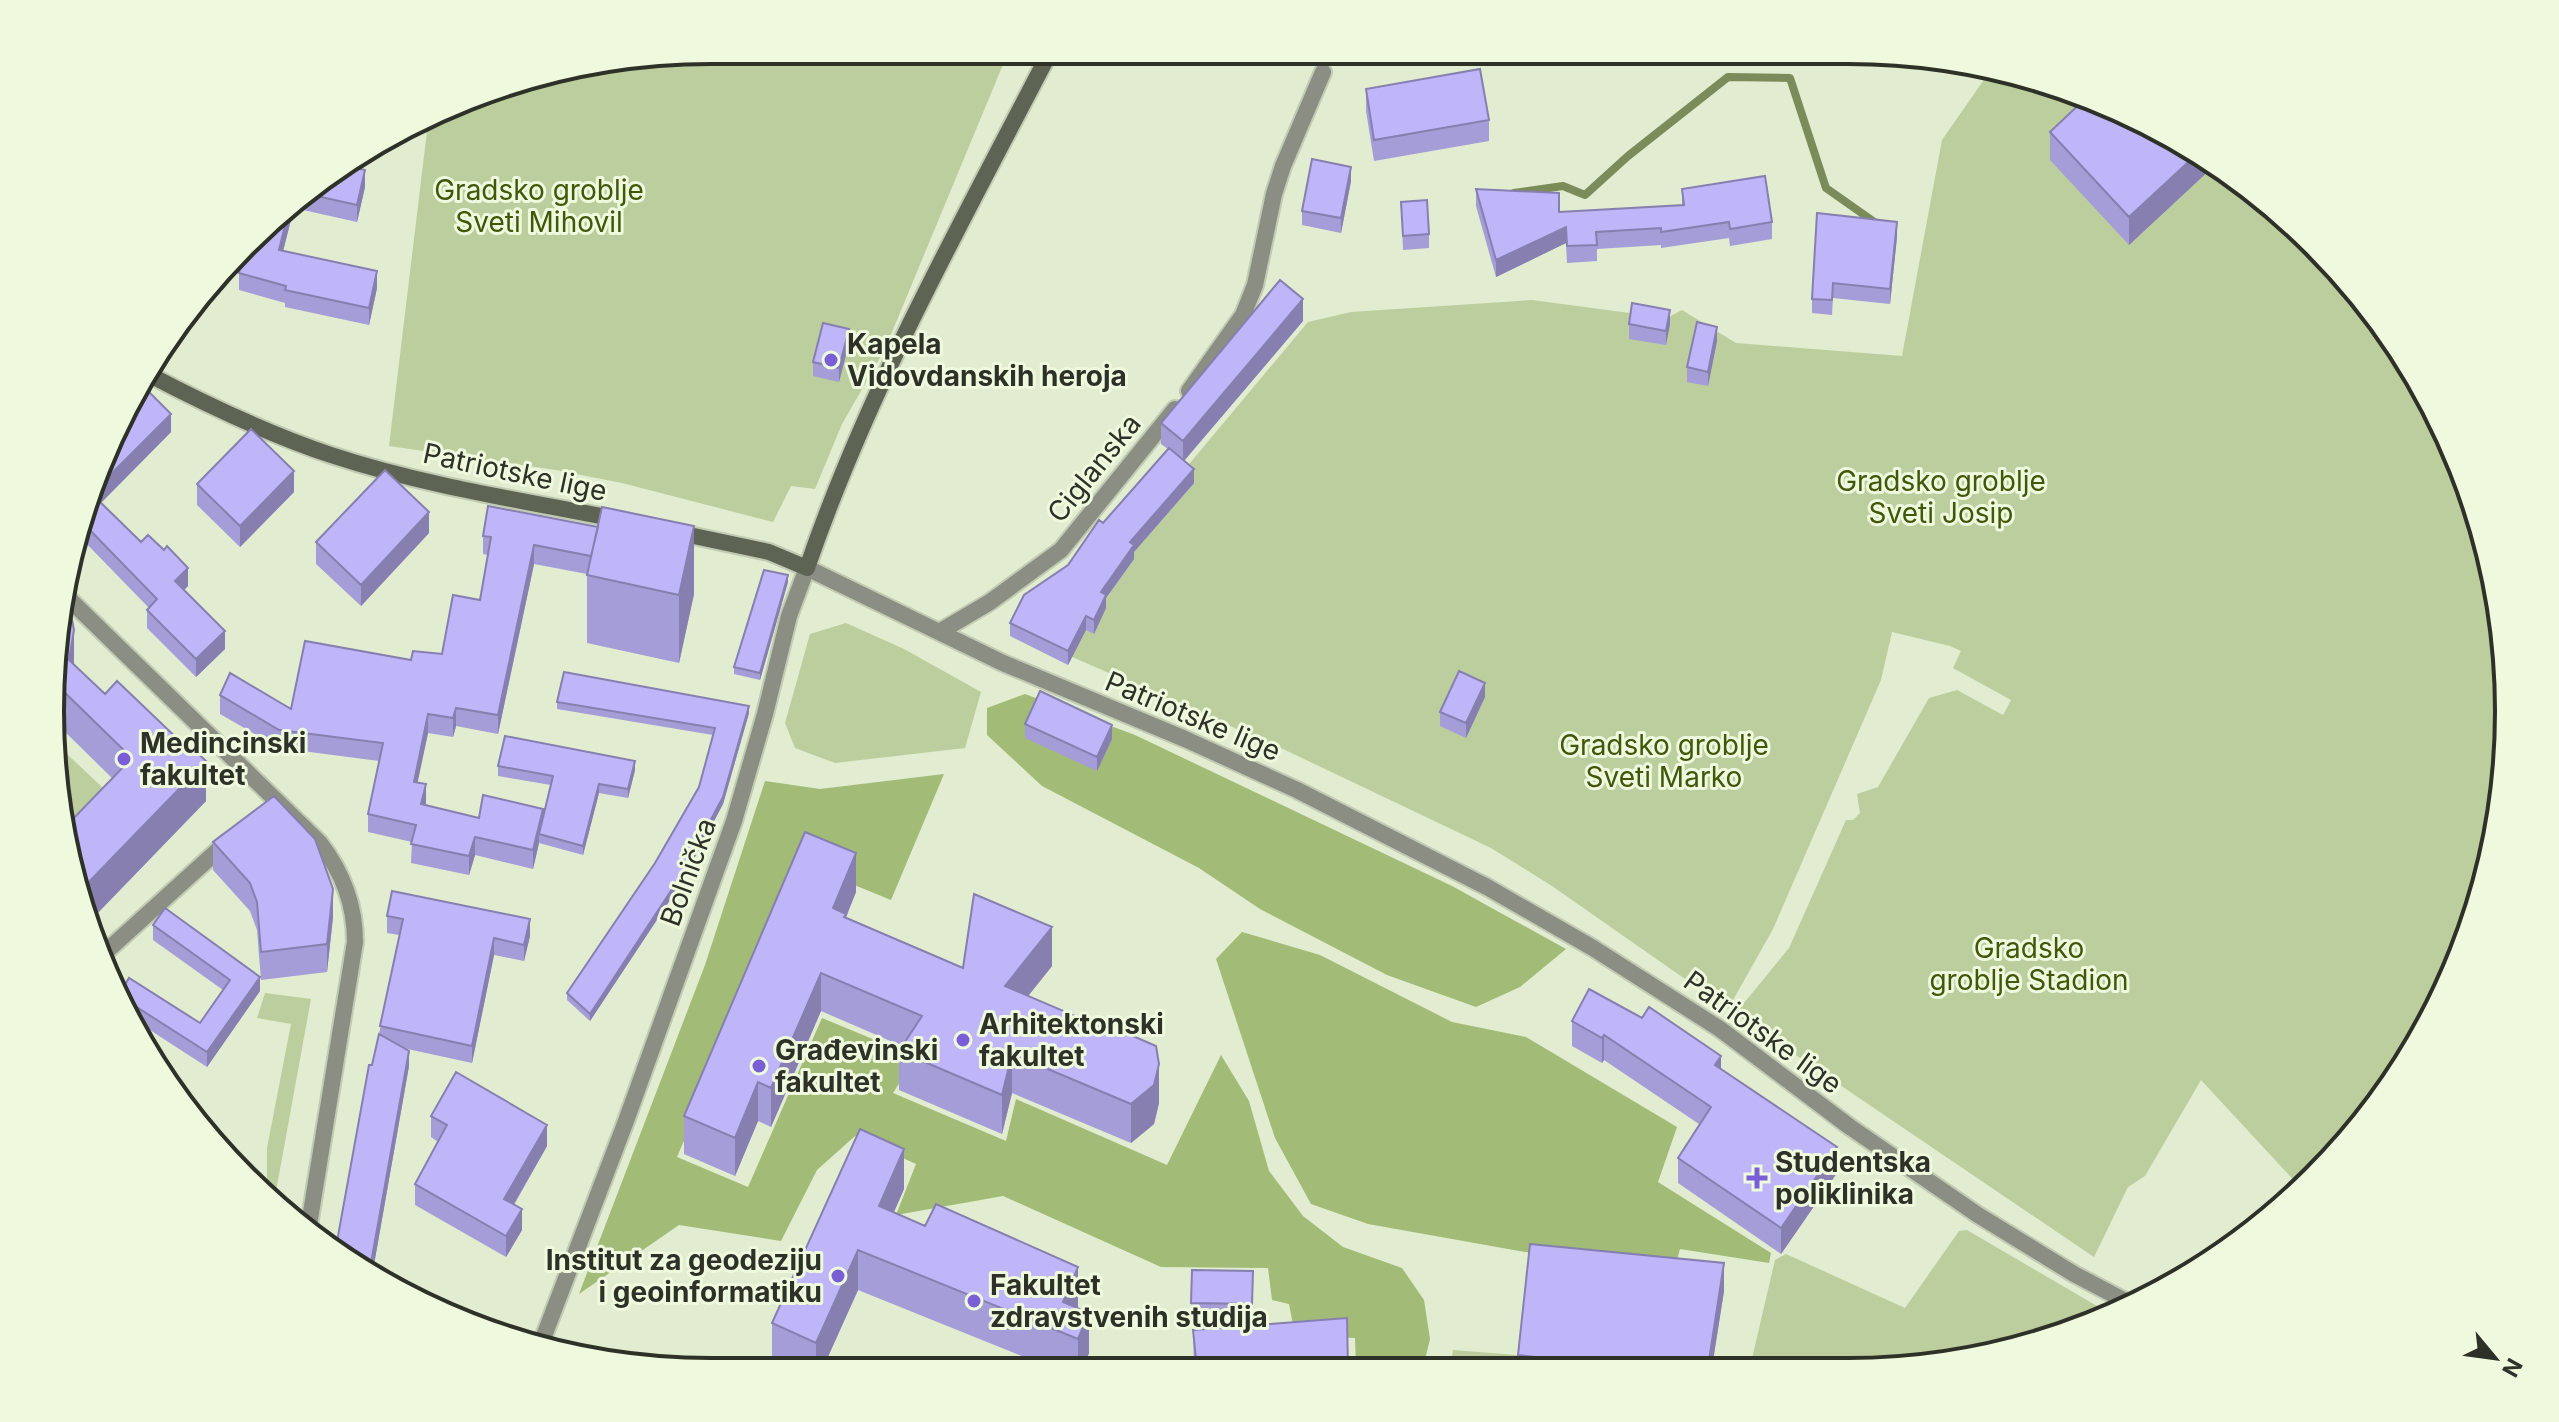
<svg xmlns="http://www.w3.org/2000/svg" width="2559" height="1422" font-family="Inter,sans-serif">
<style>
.green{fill:#bcce9e}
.forest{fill:#a2bb76}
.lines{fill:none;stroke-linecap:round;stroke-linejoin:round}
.stream{stroke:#7b8c5a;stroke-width:8}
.minor-casing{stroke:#c1cab2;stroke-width:20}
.tertiary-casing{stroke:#c1cab2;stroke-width:20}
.secondary-casing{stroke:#c1cab2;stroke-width:20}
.minor{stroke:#8a8e83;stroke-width:16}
.tertiary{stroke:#8a8e83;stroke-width:16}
.secondary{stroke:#5e6454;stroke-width:16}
.wall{fill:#a49dd7}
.shaded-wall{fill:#867faf}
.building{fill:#bfb6fa;stroke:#867faf;stroke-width:2}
.poi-dot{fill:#7a5ed8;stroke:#eef9dd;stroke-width:3}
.labels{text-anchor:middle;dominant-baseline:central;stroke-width:6;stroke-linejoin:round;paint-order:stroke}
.park-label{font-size:28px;fill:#425709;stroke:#eef9dd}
.poi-label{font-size:28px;font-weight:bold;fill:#2d3127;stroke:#eef9dd;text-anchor:start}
.street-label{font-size:28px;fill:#2d3127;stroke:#eef9dd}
.rim{fill:none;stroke:#2d3127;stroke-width:4}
</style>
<rect width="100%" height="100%" fill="#e1ecd0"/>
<!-- green -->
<path class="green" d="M 711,50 L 1009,50 L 885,349 L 842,424 L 815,489 L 791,486 L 773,522 L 622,483 L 556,470 L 389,446 L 428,123 L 499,85 Z
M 1990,71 L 2060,85 L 2179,139 L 2284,214 L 2373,309 L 2441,419 L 2487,540 L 2508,668 L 2503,798 L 2474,924 L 2420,1042 L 2316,1178 L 2302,1189 L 2201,1080 L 2145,1176 L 2128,1187 L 2094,1257 L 1735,1014 L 1789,948 L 1846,820 L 1853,820 L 1860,813 L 1857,794 L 1878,787 L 1929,698 L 1957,690 L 2003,715 L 2011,700 L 1953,668 L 1961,651 L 1950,646 L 1892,632 L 1881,680 L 1773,929 L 1728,1009 L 1552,886 L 1491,848 L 1283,749 L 1070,656 L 1185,469 L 1308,322 L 1351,312 L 1532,300 L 1667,318 L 1682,310 L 1736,343 L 1902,356 L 1942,140 Z
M 182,321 L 172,358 L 158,351 L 162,343 Z
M 846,623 L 904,649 L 981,692 L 965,748 L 835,763 L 795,748 L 785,723 L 810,634 Z
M 53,741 L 117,801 L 73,846 L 51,754 Z
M 265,993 L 311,999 L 275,1197 L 267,1190 L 267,1148 L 291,1024 L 257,1018 Z
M 1967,1230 L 2109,1313 L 2061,1337 L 1934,1366 L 1750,1367 L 1775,1260 L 1786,1254 L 1905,1308 L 1959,1231 Z
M 1453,1350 L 1517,1355 L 1516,1368 L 1450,1368 Z"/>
<!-- forest -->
<path class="forest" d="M 1025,694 L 1135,735 L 1452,886 L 1566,949 L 1520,987 L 1476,1007 L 1387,975 L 1260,909 L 1199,868 L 1042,786 L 987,735 L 987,708 Z
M 944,774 L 891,900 L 803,864 L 677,1157 L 748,1187 L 822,1018 L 916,1057 L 893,1093 L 1006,1141 L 1016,1099 L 1167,1165 L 1221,1055 L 1249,1101 L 1269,1171 L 1303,1216 L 1343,1247 L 1402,1268 L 1424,1300 L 1430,1339 L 1423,1368 L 1356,1368 L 1355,1338 L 1295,1335 L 1289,1304 L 1272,1300 L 1268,1268 L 1161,1267 L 1003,1196 L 896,1215 L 916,1164 L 855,1136 L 817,1170 L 781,1241 L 679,1225 L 579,1294 L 705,965 L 765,781 L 820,789 Z
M 1242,932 L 1320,955 L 1452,1022 L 1526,1037 L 1677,1127 L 1658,1182 L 1771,1253 L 1769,1263 L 1680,1249 L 1675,1266 L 1525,1252 L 1368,1224 L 1311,1204 L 1275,1138 L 1216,959 Z
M 160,1060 C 184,1079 190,1085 195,1117 Z
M 981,1359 L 1012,1369 L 871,1370 L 873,1366 L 951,1365 Z"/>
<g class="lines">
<!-- stream -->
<path class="stream" d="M 1514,193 L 1563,186 L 1585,195 L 1628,156 L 1728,77 L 1790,78 L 1826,188 L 1880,226"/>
<defs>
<path id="minor" d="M 1189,391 L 1243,315 L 1255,285 L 1274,194 L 1283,166 L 1323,72
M 941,631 L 990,602 L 1061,550 L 1175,409
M 99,958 L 227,842
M 539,1349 L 626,1121 L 734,821 L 765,714 L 789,616 L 807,568"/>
<path id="tertiary" d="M 807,568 L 1003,663 L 1185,739 L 1297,790 L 1487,887 L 1593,948 L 1720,1029 L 1850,1127 L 1978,1215 L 2074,1274 L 2129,1303
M 67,597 L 320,843 C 343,873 355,904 355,942 L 309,1225"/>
<path id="secondary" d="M 148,374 C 207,405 268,434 331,455 C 425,486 525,501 621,520
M 675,532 L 769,552 L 807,568 C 869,387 963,220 1051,50"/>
</defs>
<!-- minor casing -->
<use href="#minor" class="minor-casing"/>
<!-- tertiary casing -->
<use href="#tertiary" class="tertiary-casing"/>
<!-- secondary casing -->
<use href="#secondary" class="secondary-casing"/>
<!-- minor -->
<use href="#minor" class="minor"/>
<!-- tertiary -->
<use href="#tertiary" class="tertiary"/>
<!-- secondary -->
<use href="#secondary" class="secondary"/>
</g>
<!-- wall -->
<path class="wall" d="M 1366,89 L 1489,120 L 1489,141 L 1374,161 L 1366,111 Z
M 2050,132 L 2179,139 L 2215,165 L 2129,245 L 2050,160 Z
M 1351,181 L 1341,233 L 1302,225 L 1302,211 Z
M 309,186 L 365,187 L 357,222 L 294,208 L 283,251 L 377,288 L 369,325 L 285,307 L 285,303 L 239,290 L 239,273 L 243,256 Z
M 1476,189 L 1559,212 L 1682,205 L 1682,189 L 1772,222 L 1772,239 L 1730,246 L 1729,238 L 1661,248 L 1661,245 L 1597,249 L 1597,261 L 1567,263 L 1566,243 L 1496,277 L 1476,206 Z
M 1401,202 L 1429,234 L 1429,248 L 1403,250 Z
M 1897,237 L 1890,304 L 1833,298 L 1832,315 L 1812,313 L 1812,299 Z
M 1303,321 L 1184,461 L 1194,483 L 1134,552 L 1134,559 L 1106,598 L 1106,608 L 1094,634 L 1086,630 L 1068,665 L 1010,636 L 1010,623 L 1068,565 L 1168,449 L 1161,444 L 1161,423 Z
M 1629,324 L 1670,324 L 1666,345 L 1629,339 Z
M 1717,341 L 1708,386 L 1687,382 L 1687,367 Z
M 849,343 L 839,382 L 813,376 L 813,362 Z
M 143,386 L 171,432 L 101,503 L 188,586 L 184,590 L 225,649 L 196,677 L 147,628 L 147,610 L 149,608 L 80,537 L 73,539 Z
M 197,484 L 294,492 L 240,547 L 197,505 Z
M 488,506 L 694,594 L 679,663 L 587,643 L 587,574 L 534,564 L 498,734 L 456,726 L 453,737 L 428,733 L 417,782 L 426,803 L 425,805 L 479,818 L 543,819 L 551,785 L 498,776 L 498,766 L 635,770 L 628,798 L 599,793 L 583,855 L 539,843 L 533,869 L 475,855 L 469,875 L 411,863 L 412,842 L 368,832 L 368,814 L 379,761 L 279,748 L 220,714 L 220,695 L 291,709 L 411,660 L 442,654 L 480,600 L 488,555 L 483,554 L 483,536 Z
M 429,533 L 361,606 L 316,564 L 316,542 Z
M 788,582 L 760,680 L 734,674 L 734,667 Z
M 66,606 L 74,665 L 206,801 L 90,921 L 68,824 L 112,778 L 55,722 Z
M 1485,697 L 1466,738 L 1440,726 L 1440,712 Z
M 557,702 L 749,713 L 723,804 L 680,885 L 590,1021 L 567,1000 L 567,993 L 655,863 L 699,787 L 713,735 L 557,709 Z
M 1025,724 L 1112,739 L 1097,771 L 1025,738 Z
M 213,842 L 333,917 L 327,972 L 261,980 L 257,930 L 250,911 L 213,870 Z
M 856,892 L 846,918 L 963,968 L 1052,966 L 1028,996 L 1159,1103 L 1154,1124 L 1131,1143 L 1012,1093 L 1002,1134 L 899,1090 L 899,1051 L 902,1046 L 821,1011 L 771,1127 L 758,1121 L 735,1176 L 684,1154 L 684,1116 Z
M 387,916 L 530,936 L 524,961 L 494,955 L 472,1063 L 403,1048 L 409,1066 L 372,1276 L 336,1247 L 399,935 L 387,933 Z
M 153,925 L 260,991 L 207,1067 L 136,1021 L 119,994 L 200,1023 L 223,990 L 153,940 Z
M 1572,1021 L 1721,1069 L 1837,1173 L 1781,1254 L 1678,1183 L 1678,1158 L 1699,1124 L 1604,1060 L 1602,1063 L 1572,1046 Z
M 431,1116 L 547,1146 L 514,1205 L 522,1230 L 506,1257 L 415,1205 L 415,1184 L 438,1142 L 431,1137 Z
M 904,1189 L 894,1212 L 925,1226 L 1078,1307 L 1089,1353 L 1082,1369 L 1054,1369 L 858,1290 L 822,1370 L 788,1370 L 772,1363 L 772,1323 Z
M 1192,1270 L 1253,1271 L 1252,1311 L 1191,1310 Z
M 1724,1291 L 1712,1367 L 1518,1368 L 1518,1355 Z
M 1193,1330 L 1348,1368 L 1194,1369 Z"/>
<!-- shaded-wall -->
<path class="shaded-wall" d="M 2198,153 L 2215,165 L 2129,245 L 2129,217 Z
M 1351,167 L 1351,181 L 1341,233 L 1341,218 Z
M 365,170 L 365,187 L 357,222 L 357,205 Z
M 294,202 L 294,208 L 279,267 L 279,250 L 290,206 Z
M 1897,222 L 1897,237 L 1890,304 L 1890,289 Z
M 1566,227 L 1566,243 L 1496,277 L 1496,260 Z
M 377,271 L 377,288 L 369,325 L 369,308 Z
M 1303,299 L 1303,321 L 1183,462 L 1183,441 Z
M 1670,310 L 1670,324 L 1666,345 L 1666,331 Z
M 1717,327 L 1717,341 L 1708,386 L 1708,372 Z
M 849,329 L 849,343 L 839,382 L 839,368 Z
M 171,414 L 171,432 L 92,512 L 92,497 L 94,491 Z
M 1194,469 L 1194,483 L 1134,552 L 1134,559 L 1106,598 L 1106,608 L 1094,634 L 1094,620 L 1101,592 L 1130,542 Z
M 294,471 L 294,492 L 240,547 L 240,526 Z
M 429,512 L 429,533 L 361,606 L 361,585 Z
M 80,524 L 80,537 L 72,545 L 73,539 Z
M 694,526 L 694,594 L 679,663 L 679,595 Z
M 534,545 L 534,564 L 498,734 L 498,715 Z
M 188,568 L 188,586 L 175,599 L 175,581 Z
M 788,575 L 788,582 L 760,680 L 760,673 Z
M 1086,616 L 1086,630 L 1068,665 L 1068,651 Z
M 74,630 L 74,670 L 69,700 L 69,660 Z
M 225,631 L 225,649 L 196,677 L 196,659 Z
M 1485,683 L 1485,697 L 1466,738 L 1466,723 Z
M 749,706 L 749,713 L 723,804 L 680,885 L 590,1021 L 590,1014 Z
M 456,708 L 456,726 L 453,737 L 453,718 Z
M 428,714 L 428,733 L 414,800 L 414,782 Z
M 1112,725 L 1112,739 L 1097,771 L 1097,757 Z
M 206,761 L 206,801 L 90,921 L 83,888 Z
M 635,761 L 635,770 L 628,798 L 628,789 Z
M 426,784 L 426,803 L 421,823 L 421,804 Z
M 599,784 L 599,793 L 583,855 L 583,846 Z
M 543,809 L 543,828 L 539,834 L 539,843 L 533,869 L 533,850 Z
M 475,837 L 475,855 L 469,875 L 469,856 Z
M 856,853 L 856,892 L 846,916 L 846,953 L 833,908 Z
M 333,889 L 333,917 L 327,972 L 327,944 Z
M 530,919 L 530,936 L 524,961 L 524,945 Z
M 1052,927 L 1052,966 L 1005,1025 L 1005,986 Z
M 494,938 L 494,955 L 472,1063 L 472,1046 Z
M 821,973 L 821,1011 L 771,1127 L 771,1088 Z
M 260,977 L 260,991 L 207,1067 L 207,1052 Z
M 1604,1035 L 1604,1060 L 1602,1063 L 1602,1038 Z
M 409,1051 L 409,1066 L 372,1276 L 369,1274 Z
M 1012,1054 L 1012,1093 L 1002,1134 L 1002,1095 Z
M 1721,1056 L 1721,1082 L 1715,1065 Z
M 1159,1064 L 1159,1103 L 1154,1124 L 1131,1143 L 1131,1104 Z
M 758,1082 L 758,1121 L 735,1176 L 735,1138 Z
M 547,1125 L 547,1146 L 504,1221 L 504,1199 Z
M 1837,1147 L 1837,1173 L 1781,1254 L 1781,1228 Z
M 904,1149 L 904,1189 L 879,1246 L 879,1206 Z
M 522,1209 L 522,1230 L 506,1257 L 506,1236 Z
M 858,1250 L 858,1290 L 822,1370 L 816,1370 L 816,1343 Z
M 1724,1263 L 1724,1291 L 1712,1367 L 1708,1367 Z
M 1078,1267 L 1078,1307 L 1066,1334 L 1063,1302 Z
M 1089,1313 L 1089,1353 L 1082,1369 L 1078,1369 L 1078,1339 Z"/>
<!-- building -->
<path class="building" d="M 1480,69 L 1489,120 L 1374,140 L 1366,89 Z
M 2087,97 L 2179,139 L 2198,153 L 2129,217 L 2050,132 Z
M 1312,159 L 1351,167 L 1341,218 L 1302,211 Z
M 347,166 L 365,170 L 357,205 L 303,193 L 309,186 Z
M 1765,176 L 1772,222 L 1730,229 L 1729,222 L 1661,232 L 1661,228 L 1596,232 L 1597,245 L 1567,246 L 1566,227 L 1496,260 L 1476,189 L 1559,193 L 1559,212 L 1595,210 L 1684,205 L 1682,189 Z
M 1427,200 L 1429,234 L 1403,236 L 1401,202 Z
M 290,206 L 279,250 L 377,271 L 369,308 L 285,290 L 286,286 L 239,273 L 243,256 Z
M 1817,213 L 1897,222 L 1890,289 L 1833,283 L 1832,300 L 1812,299 Z
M 1280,280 L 1303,299 L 1183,441 L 1161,423 Z
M 1632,303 L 1670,310 L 1666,331 L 1629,324 Z
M 1697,322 L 1717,327 L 1708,372 L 1687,367 Z
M 823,323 L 849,329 L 839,368 L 813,362 Z
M 143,386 L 171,414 L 94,491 Z
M 251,429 L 294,471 L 240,526 L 197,484 Z
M 1169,448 L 1194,469 L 1130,542 L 1134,545 L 1101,592 L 1106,595 L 1094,620 L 1086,616 L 1068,651 L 1010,623 L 1024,595 L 1068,565 L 1099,520 L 1103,523 Z
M 385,470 L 429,512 L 361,585 L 316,542 Z
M 93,495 L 141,542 L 148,535 L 164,550 L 167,546 L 188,568 L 175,581 L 225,631 L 196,659 L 147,610 L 157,599 L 81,521 Z
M 488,506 L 598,527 L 591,556 L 534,545 L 498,715 L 456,708 L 453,718 L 428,714 L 414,782 L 426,784 L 421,804 L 479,818 L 483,795 L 543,809 L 533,850 L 475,837 L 469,856 L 411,844 L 416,825 L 368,814 L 383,743 L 279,730 L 220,695 L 230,673 L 291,709 L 305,641 L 411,660 L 413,651 L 442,654 L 453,595 L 480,600 L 491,537 L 483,536 Z
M 602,507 L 694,526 L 679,595 L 587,575 Z
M 764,570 L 788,575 L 760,673 L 734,667 Z
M 66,606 L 71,614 L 74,630 L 69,660 L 105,694 L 117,681 L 185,746 L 187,743 L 206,761 L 83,888 L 68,824 L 132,758 L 58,686 Z
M 1459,671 L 1485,683 L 1466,723 L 1440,712 Z
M 564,672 L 749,706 L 723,797 L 680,877 L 590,1014 L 567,993 L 655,863 L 699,787 L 715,728 L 557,702 Z
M 1040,691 L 1112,725 L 1097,757 L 1025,724 Z
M 505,736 L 635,761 L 628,789 L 599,784 L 583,846 L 539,834 L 553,776 L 498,766 Z
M 274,796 L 315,839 L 333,889 L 327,944 L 261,952 L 257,902 L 250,883 L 213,842 Z
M 805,832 L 856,853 L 833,908 L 846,914 L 844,917 L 963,968 L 974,894 L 1052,927 L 1005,986 L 1117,1034 L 1119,1030 L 1156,1046 L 1159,1064 L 1154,1085 L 1131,1104 L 1012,1054 L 1002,1095 L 899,1051 L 922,1016 L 821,973 L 771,1088 L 758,1082 L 735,1138 L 684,1116 Z
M 392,891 L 530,919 L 524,945 L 494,938 L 472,1046 L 380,1026 L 403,919 L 387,916 Z
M 165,908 L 260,977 L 207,1052 L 121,997 L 119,994 L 129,978 L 200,1023 L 230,980 L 153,925 Z
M 1589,989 L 1642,1018 L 1649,1007 L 1721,1056 L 1715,1065 L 1837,1147 L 1781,1228 L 1678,1158 L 1711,1107 L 1604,1035 L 1602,1038 L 1572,1021 Z
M 379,1034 L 409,1051 L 369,1274 L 336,1247 L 369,1065 L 372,1065 Z
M 456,1072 L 547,1125 L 504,1199 L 522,1209 L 506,1236 L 415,1184 L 447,1125 L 431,1116 Z
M 860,1129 L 904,1149 L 879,1206 L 925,1226 L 936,1204 L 1078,1267 L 1063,1302 L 1089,1313 L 1078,1339 L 858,1250 L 816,1343 L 772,1323 Z
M 1530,1244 L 1724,1263 L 1708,1367 L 1632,1367 L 1518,1355 Z
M 1192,1270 L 1253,1271 L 1252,1304 L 1191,1303 Z
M 1347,1318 L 1348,1368 L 1197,1369 L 1193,1330 Z"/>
<!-- markers -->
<g class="poi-dot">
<circle cx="831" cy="360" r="8"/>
<circle cx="124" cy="759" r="8"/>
<circle cx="963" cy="1040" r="8"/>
<circle cx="759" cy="1066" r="8"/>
<path d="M1753 1166h8v8h8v8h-8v8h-8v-8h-8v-8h8z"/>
<circle cx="838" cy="1276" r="8"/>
<circle cx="974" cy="1301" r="8"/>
</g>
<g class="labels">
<!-- park labels -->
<g class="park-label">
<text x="539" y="190">Gradsko groblje<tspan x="539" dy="32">Sveti Mihovil</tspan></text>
<text x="1941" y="481">Gradsko groblje<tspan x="1941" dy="32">Sveti Josip</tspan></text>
<text x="1664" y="745">Gradsko groblje<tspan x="1664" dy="32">Sveti Marko</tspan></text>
<text x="2029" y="948">Gradsko<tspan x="2029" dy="32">groblje Stadion</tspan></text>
</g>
<!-- poi labels -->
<g class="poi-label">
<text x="847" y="344">Kapela<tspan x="847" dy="32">Vidovdanskih heroja</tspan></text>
<text x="140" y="743">Medincinski<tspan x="140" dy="32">fakultet</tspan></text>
<text x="979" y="1024">Arhitektonski<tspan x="979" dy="32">fakultet</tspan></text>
<text x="775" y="1050">Građevinski<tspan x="775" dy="32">fakultet</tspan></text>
<text x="1775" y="1162">Studentska<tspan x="1775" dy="32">poliklinika</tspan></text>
<text x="822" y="1260" text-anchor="end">Institut za geodeziju<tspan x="822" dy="32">i geoinformatiku</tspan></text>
<text x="990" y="1285">Fakultet<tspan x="990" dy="32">zdravstvenih studija</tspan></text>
</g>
<!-- street labels -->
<g class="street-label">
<text transform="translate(1094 468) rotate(-51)">Ciglanska</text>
<text transform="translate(515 472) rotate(12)">Patriotske lige</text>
<text transform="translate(1193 716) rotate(23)">Patriotske lige</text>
<text transform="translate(688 872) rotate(-70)">Bolnička</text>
<text transform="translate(1763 1032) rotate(36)">Patriotske lige</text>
</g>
</g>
<!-- crop -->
<path d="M0 0H2559V1422H0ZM711 64H1848A647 647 0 0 1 2495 711V711A647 647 0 0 1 1848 1358H711A647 647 0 0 1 64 711V711A647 647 0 0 1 711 64Z" fill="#eef9dd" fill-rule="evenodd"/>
<path class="rim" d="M711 64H1848A647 647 0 0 1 2495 711V711A647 647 0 0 1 1848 1358H711A647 647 0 0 1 64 711V711A647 647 0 0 1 711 64Z"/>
<!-- north arrow -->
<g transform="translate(2495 1358) rotate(119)" stroke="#eef9dd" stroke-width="6" paint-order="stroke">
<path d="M0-6L14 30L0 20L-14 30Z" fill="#2d3127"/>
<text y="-12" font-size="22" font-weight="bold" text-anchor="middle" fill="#2d3127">N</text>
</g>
</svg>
